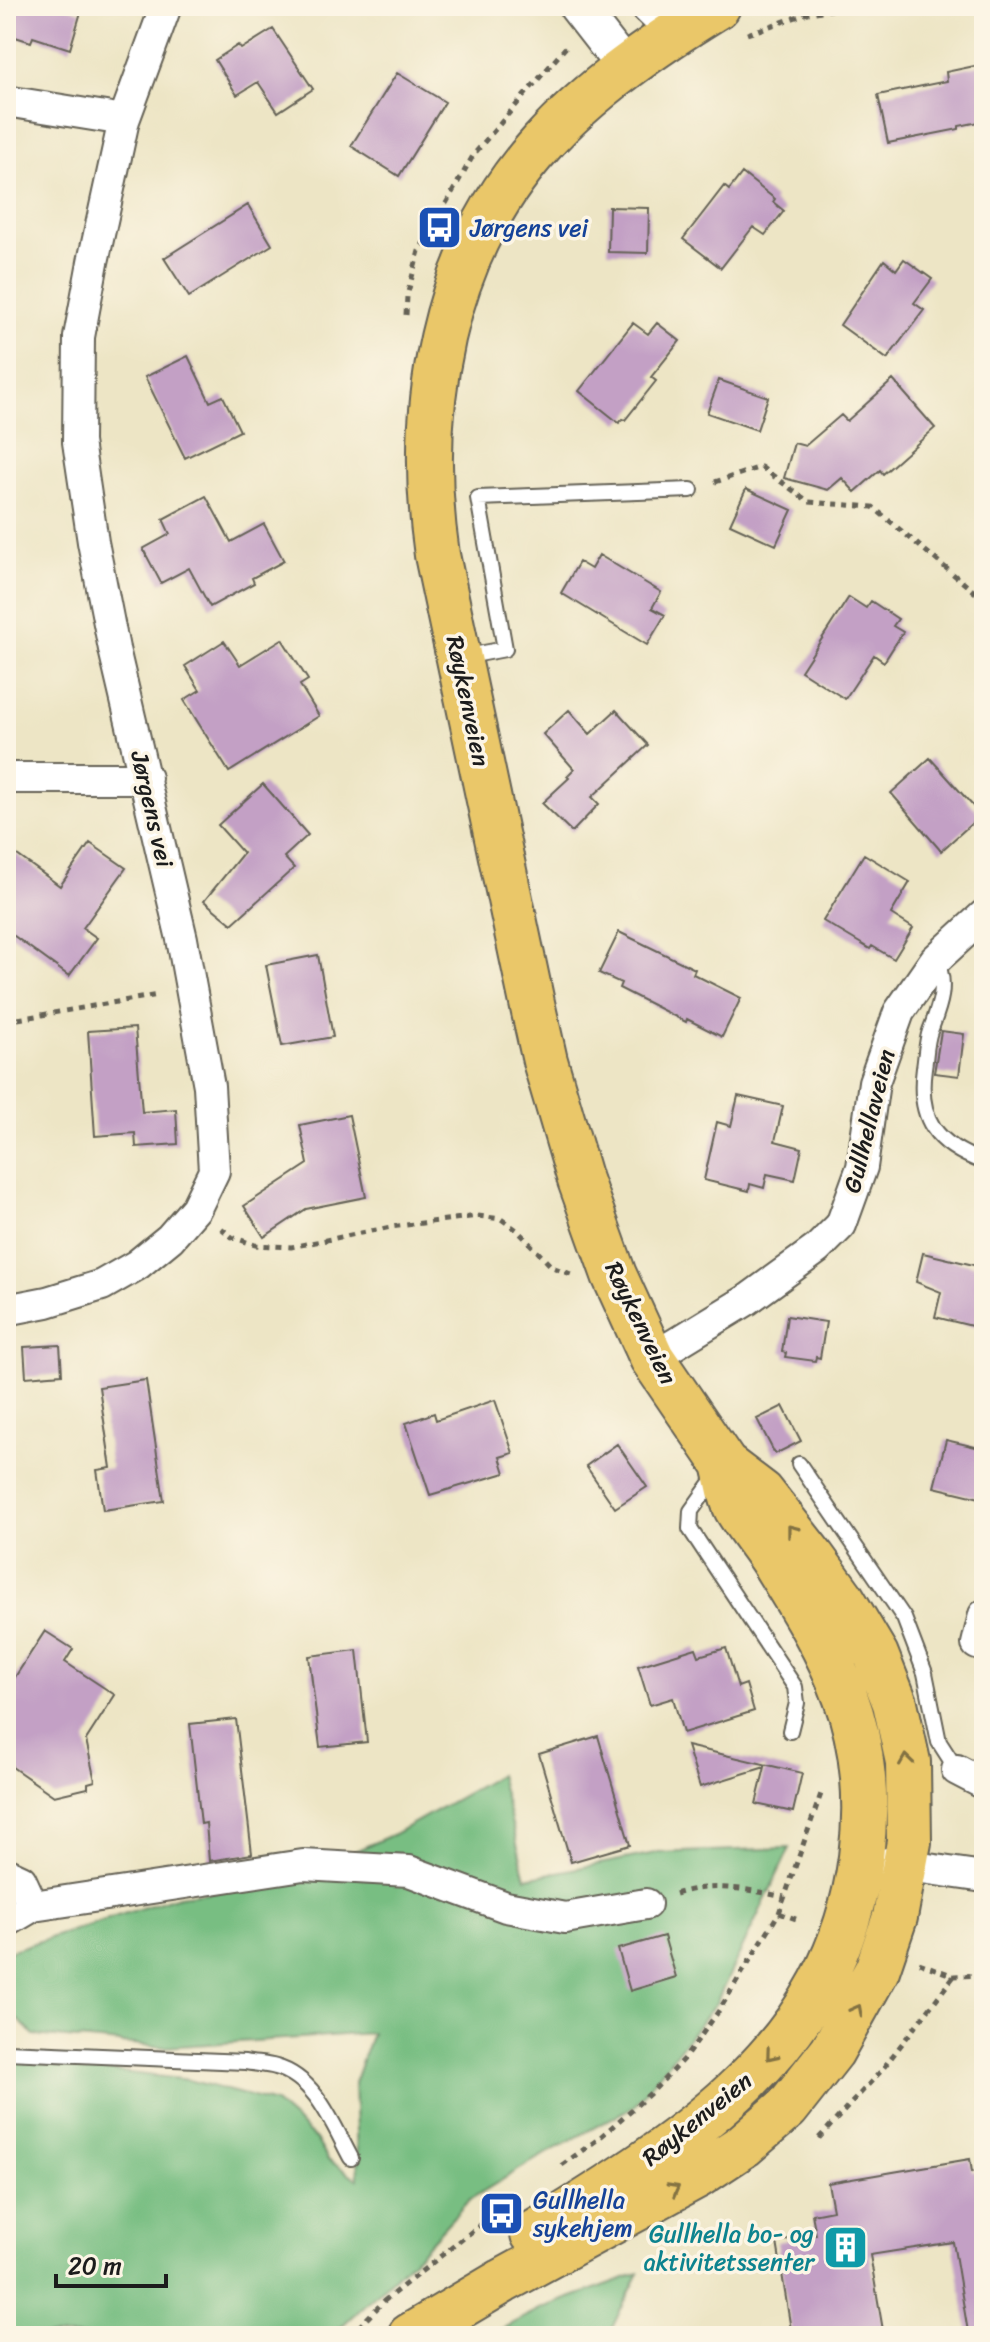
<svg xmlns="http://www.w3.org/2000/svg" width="990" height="2342" font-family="Sriracha,sans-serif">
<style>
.forest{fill:#78be82;stroke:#4a6d4f;stroke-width:2}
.building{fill:#c3a0c5}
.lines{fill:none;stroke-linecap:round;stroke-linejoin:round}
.service-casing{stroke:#656257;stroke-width:18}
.minor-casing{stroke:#656257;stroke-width:34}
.tertiary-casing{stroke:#656257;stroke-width:40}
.primary-casing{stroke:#656257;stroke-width:48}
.path{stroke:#656257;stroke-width:5;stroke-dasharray:6 6;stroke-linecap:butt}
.service{stroke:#fff;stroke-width:14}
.minor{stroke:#fff;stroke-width:30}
.tertiary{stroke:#fff;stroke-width:36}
.primary{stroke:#eac769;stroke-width:44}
.oneway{stroke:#837242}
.labels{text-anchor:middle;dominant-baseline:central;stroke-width:7;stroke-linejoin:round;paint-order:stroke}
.transit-label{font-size:24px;fill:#164399;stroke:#fcf5e5;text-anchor:start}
.street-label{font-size:24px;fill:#1c1c1c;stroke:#fcf5e5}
.culture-label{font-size:24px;fill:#0d838f;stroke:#fcf5e5;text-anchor:end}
</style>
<rect width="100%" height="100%" fill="#fcf5e5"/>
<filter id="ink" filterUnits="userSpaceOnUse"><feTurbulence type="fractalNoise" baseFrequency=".0125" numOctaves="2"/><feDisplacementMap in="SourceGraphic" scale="16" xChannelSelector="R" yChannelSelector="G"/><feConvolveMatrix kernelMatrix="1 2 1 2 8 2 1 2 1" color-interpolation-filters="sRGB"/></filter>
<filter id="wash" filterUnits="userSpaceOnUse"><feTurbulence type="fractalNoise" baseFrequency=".006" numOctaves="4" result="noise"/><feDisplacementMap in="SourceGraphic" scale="32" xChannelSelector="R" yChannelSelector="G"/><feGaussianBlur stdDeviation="1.8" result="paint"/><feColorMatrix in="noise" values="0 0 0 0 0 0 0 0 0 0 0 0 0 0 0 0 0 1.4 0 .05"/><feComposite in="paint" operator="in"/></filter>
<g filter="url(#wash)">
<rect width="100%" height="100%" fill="#ede5c5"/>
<!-- forest -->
<path class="forest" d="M 499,1775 L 526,1878 L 656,1853 L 790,1848 L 716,2003 L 634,2106 L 538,2158 L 469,2200 L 424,2249 L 331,2336 L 6,2336 L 6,2098 L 18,2060 L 189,2080 L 275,2103 L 316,2139 L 328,2160 L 358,2179 L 354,2083 L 372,2033 L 164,2047 L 34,2035 L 6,2008 L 6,1952 L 179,1896 L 280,1884 L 394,1834 Z
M 639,2273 L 608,2336 L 488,2336 L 542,2308 Z"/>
<g id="blocks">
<!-- building -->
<path class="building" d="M 6,6 L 62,6 L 81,12 L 70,49 L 33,37 L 31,42 L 6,34 Z
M 273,29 L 313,89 L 278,112 L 258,82 L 237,95 L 215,60 L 238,45 L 241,49 Z
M 984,64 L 984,121 L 959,126 L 959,129 L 888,143 L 878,95 L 947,81 L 946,72 Z
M 397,73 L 445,102 L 399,176 L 351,146 Z
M 742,173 L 775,199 L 773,202 L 784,211 L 765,235 L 753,227 L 721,268 L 683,239 L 724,186 L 729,190 Z
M 248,205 L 272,245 L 189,297 L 164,258 Z
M 609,207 L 649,208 L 648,253 L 608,252 Z
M 904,259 L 932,279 L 914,303 L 924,310 L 887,359 L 840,325 L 884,260 L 896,270 Z
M 633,323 L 648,334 L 657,323 L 680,341 L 651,377 L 656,381 L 625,420 L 623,419 L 619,423 L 579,391 Z
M 188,356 L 210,402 L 223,396 L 240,431 L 185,458 L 145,377 Z
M 719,380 L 768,397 L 757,430 L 707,413 Z
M 893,380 L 935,428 L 883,474 L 880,470 L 855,492 L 842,478 L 828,490 L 784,478 L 794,443 L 805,446 L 841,415 L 847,421 Z
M 746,489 L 792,510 L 776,545 L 730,524 Z
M 206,496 L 231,542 L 264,524 L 284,561 L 252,578 L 254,583 L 210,607 L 189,568 L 161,583 L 143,549 L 170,534 L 163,519 Z
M 599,555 L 661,592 L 652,608 L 665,615 L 647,645 L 561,593 L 579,562 L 591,569 Z
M 849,597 L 866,608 L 871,601 L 898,619 L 893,626 L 903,632 L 884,662 L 874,655 L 845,699 L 801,671 Z
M 282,639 L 308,680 L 300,685 L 319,716 L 229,772 L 184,700 L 200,690 L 185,666 L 224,641 L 240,665 Z
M 569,710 L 590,734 L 616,710 L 648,745 L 592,797 L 599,804 L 572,832 L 542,803 L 569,778 L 567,776 L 574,769 L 543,734 Z
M 930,758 L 981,815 L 941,851 L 891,793 Z
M 263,784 L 308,835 L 284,857 L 294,868 L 232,924 L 204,901 L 243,853 L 218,825 Z
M 90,843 L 126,868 L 83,928 L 97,938 L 69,976 L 6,930 L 6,847 L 60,886 Z
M 864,854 L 910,882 L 891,914 L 913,928 L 894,959 L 872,946 L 870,949 L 823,921 Z
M 619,932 L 695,969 L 693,974 L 741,998 L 722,1037 L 687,1019 L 686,1022 L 619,988 L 621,983 L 599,973 Z
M 318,955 L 333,1037 L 282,1046 L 266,965 Z
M 135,1028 L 142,1112 L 176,1109 L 178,1144 L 136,1147 L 135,1133 L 95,1136 L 88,1031 Z
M 941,1031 L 964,1034 L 959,1076 L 934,1073 Z
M 738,1096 L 783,1106 L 775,1141 L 802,1148 L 795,1180 L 767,1174 L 764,1188 L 750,1184 L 749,1191 L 704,1180 L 717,1122 L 731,1126 Z
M 349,1115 L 366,1197 L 306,1209 L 264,1237 L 244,1206 L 308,1164 L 300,1125 Z
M 923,1253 L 982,1267 L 978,1284 L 984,1286 L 984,1329 L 935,1317 L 941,1292 L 916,1282 Z
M 787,1316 L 826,1322 L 820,1358 L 816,1357 L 815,1361 L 785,1357 L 786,1353 L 782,1352 Z
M 60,1345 L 62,1374 L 26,1377 L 24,1347 Z
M 146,1380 L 164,1501 L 103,1510 L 97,1470 L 111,1468 L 99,1387 Z
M 495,1400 L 513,1453 L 500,1457 L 505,1473 L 430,1495 L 406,1423 L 434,1413 L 436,1420 Z
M 783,1406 L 801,1441 L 775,1454 L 757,1419 Z
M 946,1440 L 984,1449 L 984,1499 L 934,1487 Z
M 617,1444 L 647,1487 L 615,1508 L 586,1466 Z
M 45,1631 L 73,1649 L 65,1662 L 115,1695 L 86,1740 L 95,1781 L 88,1783 L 88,1788 L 54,1796 L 12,1767 L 6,1737 L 6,1734 L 13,1730 L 6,1691 Z
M 696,1648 L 699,1656 L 726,1648 L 738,1687 L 746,1684 L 754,1711 L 683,1733 L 673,1698 L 650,1705 L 638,1666 Z
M 357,1650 L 367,1742 L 320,1747 L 309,1656 Z
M 236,1719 L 252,1854 L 209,1861 L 206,1823 L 201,1824 L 190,1724 Z
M 598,1736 L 630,1845 L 571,1862 L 539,1754 Z
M 687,1746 L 802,1773 L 793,1812 L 756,1804 L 765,1767 L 700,1787 Z
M 664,1936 L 676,1977 L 630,1991 L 618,1949 Z
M 970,2159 L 972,2172 L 984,2169 L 984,2331 L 968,2332 L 953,2242 L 870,2255 L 884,2336 L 792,2336 L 777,2242 L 816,2235 L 812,2214 L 833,2210 L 828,2183 Z"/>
</g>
</g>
<g filter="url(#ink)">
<use href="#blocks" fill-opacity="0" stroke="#656257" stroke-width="2"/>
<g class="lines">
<defs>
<path id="service" d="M 463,657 L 505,649 L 478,498 L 691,490
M 935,960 C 949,983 939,1008 930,1031 C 926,1042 926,1056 924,1068 C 917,1119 936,1145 984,1162
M 799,1464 L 904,1618 L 925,1673 L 939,1742 L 957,1770
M 717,1475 L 691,1511 L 690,1529 L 795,1687 L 797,1703 L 790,1731
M 6,2052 L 245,2062 C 255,2064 267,2064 276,2067 C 316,2078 333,2125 351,2158"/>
<path id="minor" d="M 6,101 L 124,120
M 6,778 L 146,778
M 6,1310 L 47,1302 L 102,1285 L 137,1265 L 170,1238 L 196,1208 L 214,1171 L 209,1086 L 182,939 L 114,649 L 93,542 L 78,442 L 79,337 L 93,262 L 124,120 L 166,6
M 652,1358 L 747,1300 L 817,1249 L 841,1225 L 862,1167 L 874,1082 L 899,1012 L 935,960 L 984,915
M 984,1615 L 977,1644 L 984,1646
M 957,1770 L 984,1784
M 887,1863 L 984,1877
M 6,1873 L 21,1880 L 33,1906
M 6,1922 L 33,1906 L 303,1865 L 409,1871 L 506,1907 L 565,1918 L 646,1904"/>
<path id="tertiary" d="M 577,6 L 626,69
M 649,6 L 676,32"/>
<path id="primary" d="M 533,2234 C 684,2141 836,2049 861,1857 C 868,1804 864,1746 845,1696 C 828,1649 800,1605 774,1563 C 762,1544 747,1527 736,1508 C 730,1497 728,1480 725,1468
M 410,2336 L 503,2281 L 697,2176 L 744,2145 L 787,2108 L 832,2051 L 877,1970 L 895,1917 L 909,1842 L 908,1762 L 895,1703 L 876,1655 L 842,1598 L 813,1558 L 762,1493 L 725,1465 L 652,1358 L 614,1275 L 580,1180 L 545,1061 L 532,1003 L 437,555 C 416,411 440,255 541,144 C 590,89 656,44 718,6"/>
</defs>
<!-- service casing -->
<use href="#service" class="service-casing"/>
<!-- minor casing -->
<use href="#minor" class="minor-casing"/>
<!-- tertiary casing -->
<use href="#tertiary" class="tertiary-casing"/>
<!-- primary casing -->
<use href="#primary" class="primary-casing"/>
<!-- path -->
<path class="path" d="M 747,34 L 808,13 L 858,6
M 406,315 L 407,296 L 419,251 L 474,154 L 566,47
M 715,482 L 761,467 L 809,502 L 873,507 L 984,600
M 6,1021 L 158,995
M 221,1228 L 232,1237 L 255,1245 L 291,1247 L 391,1227 L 478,1216 L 501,1219 L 517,1230 L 552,1267 L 571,1274
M 675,1894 C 712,1882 747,1889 784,1897
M 779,1913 L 796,1919
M 919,1963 L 954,1976 L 984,1975
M 819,2138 L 881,2071 L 954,1976
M 562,2165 L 597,2140 L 654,2090 L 687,2055 L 718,2012 L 779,1913 L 822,1791
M 350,2336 L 384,2301 L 499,2210"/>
<!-- service -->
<use href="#service" class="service"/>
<!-- minor -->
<use href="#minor" class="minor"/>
<!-- tertiary -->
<use href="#tertiary" class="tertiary"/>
<!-- primary -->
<use href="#primary" class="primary"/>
</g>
<!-- one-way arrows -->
<defs><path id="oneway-chevron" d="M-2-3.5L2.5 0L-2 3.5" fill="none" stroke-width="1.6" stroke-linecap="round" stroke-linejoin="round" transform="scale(2)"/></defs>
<g class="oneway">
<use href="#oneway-chevron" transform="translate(792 1530) rotate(-128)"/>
<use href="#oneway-chevron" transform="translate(906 1760) rotate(-98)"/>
<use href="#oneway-chevron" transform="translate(857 2010) rotate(-62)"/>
<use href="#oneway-chevron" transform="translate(771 2055) rotate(130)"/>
<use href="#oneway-chevron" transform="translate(674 2189) rotate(-29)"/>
</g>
</g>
<!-- icons -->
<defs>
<symbol id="bus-square" viewBox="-11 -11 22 22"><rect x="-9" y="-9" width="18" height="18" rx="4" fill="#1a4fb4" stroke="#fcf5e5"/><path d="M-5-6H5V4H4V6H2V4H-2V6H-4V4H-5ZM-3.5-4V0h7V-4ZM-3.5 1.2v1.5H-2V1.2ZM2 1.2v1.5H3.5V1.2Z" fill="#fff"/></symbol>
<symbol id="building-square" viewBox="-11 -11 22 22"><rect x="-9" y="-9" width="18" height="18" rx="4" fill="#0f9aa8" stroke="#fcf5e5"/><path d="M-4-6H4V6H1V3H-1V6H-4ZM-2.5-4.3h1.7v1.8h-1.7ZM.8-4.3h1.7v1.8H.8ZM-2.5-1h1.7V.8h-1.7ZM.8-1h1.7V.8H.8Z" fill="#fff"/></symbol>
</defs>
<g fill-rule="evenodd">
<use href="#bus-square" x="414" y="202" width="51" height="51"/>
<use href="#bus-square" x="476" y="2188" width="51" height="51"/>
<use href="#building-square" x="820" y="2222" width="51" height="51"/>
</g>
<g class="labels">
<!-- transit labels -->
<g class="transit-label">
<text x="470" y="228">Jørgens vei</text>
<text x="533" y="2200">Gullhella<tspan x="533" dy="28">sykehjem</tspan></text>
</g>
<!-- street labels -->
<g class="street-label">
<text transform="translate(468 701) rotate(78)">Røykenveien</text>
<text transform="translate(152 809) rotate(77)">Jørgens vei</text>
<text transform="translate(869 1121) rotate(-76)">Gullhellaveien</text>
<text transform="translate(641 1323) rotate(64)">Røykenveien</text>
<text transform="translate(697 2119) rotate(-39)">Røykenveien</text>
</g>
<!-- culture labels -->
<g class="culture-label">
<text x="814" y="2234">Gullhella bo- og<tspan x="814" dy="28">aktivitetssenter</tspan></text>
</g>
</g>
<!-- margin -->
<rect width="990" height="2342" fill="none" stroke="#fcf5e5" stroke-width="32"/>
<!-- scale -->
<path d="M56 2274v12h110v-12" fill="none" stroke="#1c1c1c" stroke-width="4"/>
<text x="68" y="2274" font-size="24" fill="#1c1c1c" stroke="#fcf5e5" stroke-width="6" paint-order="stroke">20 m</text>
</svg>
